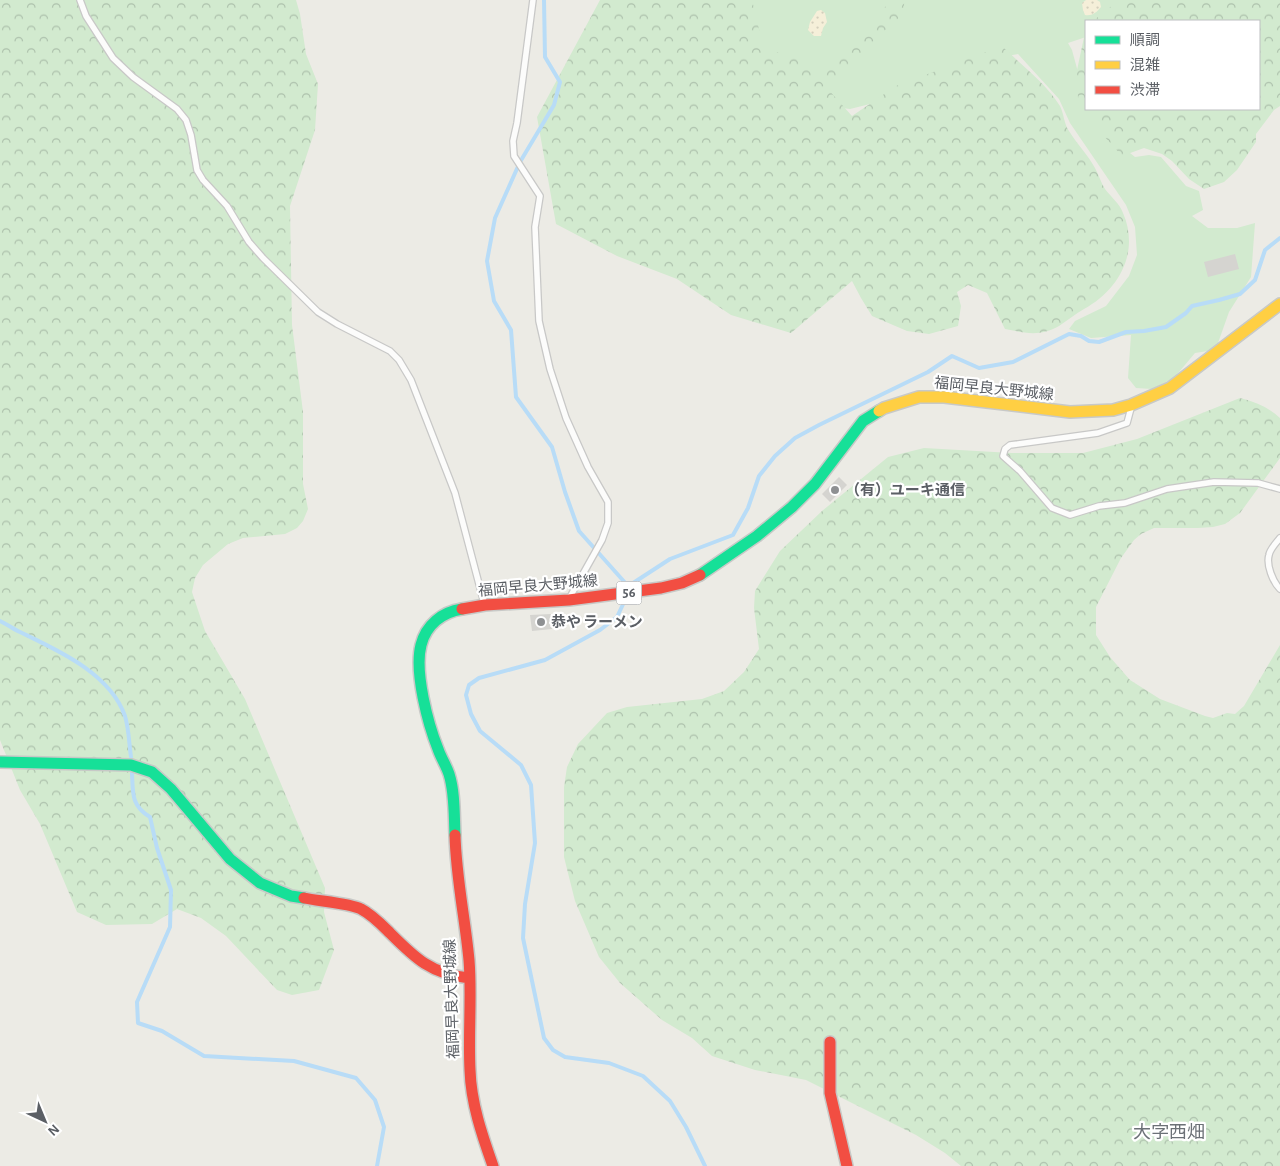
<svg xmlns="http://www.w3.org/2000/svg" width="1280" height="1166" font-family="'Alegreya Sans','Noto Sans JP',sans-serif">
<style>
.green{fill:#d2eacf}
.forest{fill:url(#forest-crowns)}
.sand{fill:url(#sand-dots)}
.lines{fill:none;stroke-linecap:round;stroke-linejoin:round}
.stream{stroke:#b8dcf7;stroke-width:4}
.building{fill:#d5d4d0}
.lane-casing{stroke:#c8c8c7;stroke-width:8}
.fast-casing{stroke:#c8c9c7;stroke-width:14}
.slow-casing{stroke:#c8c9c7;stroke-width:14}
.jam-casing{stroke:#c8c9c7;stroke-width:14}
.lane{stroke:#fcfcfb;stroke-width:5.5}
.fast{stroke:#16e098;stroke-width:11}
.slow{stroke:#ffcf43;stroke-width:11}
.jam{stroke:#f24e42;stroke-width:11}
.poi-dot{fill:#8e9092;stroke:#fff;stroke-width:2}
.labels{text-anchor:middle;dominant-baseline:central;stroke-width:4.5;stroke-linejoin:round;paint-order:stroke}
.shield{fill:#fff;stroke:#8c8f93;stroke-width:1}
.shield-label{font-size:14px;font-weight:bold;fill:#5b5f65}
.street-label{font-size:15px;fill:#5b5f65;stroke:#fff}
.poi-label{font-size:15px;font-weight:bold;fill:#5b5f65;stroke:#fff;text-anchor:start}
.quarter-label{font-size:18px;fill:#6c7177;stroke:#fff}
</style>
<defs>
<pattern id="forest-crowns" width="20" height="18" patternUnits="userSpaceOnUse" patternTransform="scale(1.25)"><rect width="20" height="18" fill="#d2eacf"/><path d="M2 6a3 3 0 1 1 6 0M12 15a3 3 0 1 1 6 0" fill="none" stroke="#adc1ac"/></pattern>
<pattern id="sand-dots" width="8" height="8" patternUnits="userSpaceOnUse" patternTransform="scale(1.25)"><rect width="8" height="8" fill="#f5efd9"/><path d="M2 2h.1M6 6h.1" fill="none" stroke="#d4cfbd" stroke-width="1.8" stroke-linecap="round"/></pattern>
</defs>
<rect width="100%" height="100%" fill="#ecebe5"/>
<!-- green -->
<path class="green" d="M 742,0 L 1134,0 L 1105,21 L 1086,21 L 1086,37 L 1068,43 L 1072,50 L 1082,87 L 1086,95 L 1086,109 L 1093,109 L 1110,137 L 1135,157 L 1149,155 L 1161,157 L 1186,186 L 1199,191 L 1203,210 L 1192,216 L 1208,228 L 1237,228 L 1255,223 L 1251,277 L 1229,312 L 1218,343 L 1208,351 L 1195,353 L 1174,378 L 1152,389 L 1136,388 L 1128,378 L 1131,335 L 1091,338 L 1069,329 L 1075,321 L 1106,306 L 1129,276 L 1137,255 L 1135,227 L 1126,205 L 1070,123 L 1059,99 L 1018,54 L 992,59 L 870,104 L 850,109 L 834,107 L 761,61 Z"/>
<!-- forest -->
<path class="forest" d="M 0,0 L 296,0 L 300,14 L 306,54 L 318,84 L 315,130 L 290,206 L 292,325 L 303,412 L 303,484 L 308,509 L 303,521 L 297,528 L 285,534 L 243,538 L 228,544 L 203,565 L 195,578 L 192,592 L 205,631 L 245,699 L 325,888 L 324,912 L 334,950 L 319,990 L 292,995 L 277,990 L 226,936 L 201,918 L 177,909 L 152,924 L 106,925 L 77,912 L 40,824 L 20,790 L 0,740 Z
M 600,0 L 752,0 L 764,50 L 802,57 L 819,78 L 841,51 L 852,46 L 858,37 L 873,24 L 888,3 L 889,0 L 904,0 C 906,19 888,27 875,38 L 874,45 L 868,48 L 865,53 L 857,55 C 859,64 854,69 845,68 L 844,73 L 839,74 C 838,82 833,83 826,87 L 852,116 L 896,86 L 1002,46 C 1020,64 1047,84 1060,106 C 1064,114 1064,124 1069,131 C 1077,144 1088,155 1095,168 C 1099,175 1101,183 1105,189 C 1111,197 1120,204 1123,213 C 1140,252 1119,290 1084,309 C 1075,314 1068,320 1059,326 C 1041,337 1024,333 1005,329 L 987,293 L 968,285 L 957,292 L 961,306 L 958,326 L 929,334 L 907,331 L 872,316 L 861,298 L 852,281 L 791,333 L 731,315 L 677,279 L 617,256 L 556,224 L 537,117 Z
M 1119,0 L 1280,0 L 1280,106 L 1274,110 L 1256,134 L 1256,142 L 1237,170 L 1224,182 L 1204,189 L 1189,179 L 1172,161 L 1162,154 L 1144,148 L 1122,156 L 1103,135 L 1092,113 L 1088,109 L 1259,109 L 1259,21 L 1093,21 Z
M 1086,28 L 1086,107 L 1078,99 L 1077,70 Z
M 1240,398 C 1256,402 1268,407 1280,418 L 1280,458 L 1240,513 L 1225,524 L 1213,527 L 1198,528 L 1154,528 L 1141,534 L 1134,540 L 1121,558 L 1096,607 L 1096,635 L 1110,657 L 1130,680 L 1160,699 L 1205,716 L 1213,718 L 1227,713 L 1235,714 L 1244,706 L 1280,645 L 1280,1166 L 961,1166 L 945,1153 L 916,1135 L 806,1080 L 755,1070 L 712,1056 L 692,1038 L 662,1020 L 620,983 L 599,957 L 575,901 L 564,857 L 564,787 L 567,767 L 578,744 L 607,713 L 627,707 L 702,699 L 724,691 L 744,672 L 759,649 L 754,608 L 755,591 L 780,551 L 822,511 L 888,457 L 924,448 L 1012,453 L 1083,453 L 1137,439 Z"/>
<!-- sand -->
<path class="sand" d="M 1086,0 L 1097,0 L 1100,2 L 1101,7 C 1096,13 1092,16 1085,15 L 1083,10 L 1082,3 Z
M 821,10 L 825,13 L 827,22 L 823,28 L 821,36 L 814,36 L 808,30 L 810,22 L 817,11 Z"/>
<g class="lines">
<!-- stream -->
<path class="stream" d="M 544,0 L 545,57 L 560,82 L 554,105 L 520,162 L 495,218 L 487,261 L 494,301 L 511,330 L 516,397 L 552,447 L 565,492 L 579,531 L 628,586
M 630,585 L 670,559 L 733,535 L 748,508 L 759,476 L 775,456 L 795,438 L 819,425 L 928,372 L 952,356 L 979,368 L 1013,362 L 1069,334 L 1081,336 L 1089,341 L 1099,342 L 1126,332 L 1144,331 L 1166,327 L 1186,313 L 1192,306 L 1219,300 L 1240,294 L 1255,280 L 1265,250 L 1280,238
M 626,598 L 617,617 L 600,630 L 545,660 L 479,678 L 469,685 L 466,695 L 471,714 L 480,731 L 521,765 L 531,785 L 535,843 L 525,904 L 523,938 L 544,1038 L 553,1050 L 565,1057 L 609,1063 L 643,1076 L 670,1101 L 686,1127 L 705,1166
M 0,621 C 7,624 13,629 20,632 C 57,650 110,673 125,716 C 129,729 129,744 131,757
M 132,773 C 133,793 131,806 150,817 L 157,848 L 171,890 L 170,927 L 137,1002 L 138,1023 L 162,1031 L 204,1056 L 294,1061 L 356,1078 L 375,1100 L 384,1127 L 377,1166"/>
</g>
<!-- building -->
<path class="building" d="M 1235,254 L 1239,269 L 1208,277 L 1204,262 Z
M 839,477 L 847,485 L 830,502 L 822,494 Z
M 551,614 L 552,629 L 532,631 L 530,615 Z"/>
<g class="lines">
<defs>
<path id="lane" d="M 80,0 L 86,16 L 113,58 L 133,77 L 177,109 L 186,120 L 191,135 L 197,170 L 203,180 L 227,206 L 249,242 L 263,258 L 318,312 L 337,324 L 390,351 L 399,360 L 411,380 L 455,493 L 484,603
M 533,0 L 517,123 L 513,141 L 514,156 L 540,196 L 535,227 L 539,321 L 550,369 L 566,418 L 588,467 L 608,502 L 608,523 L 602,540 L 570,597
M 1131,408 L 1127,423 L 1098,433 L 1010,445 L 1005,449 L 1003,456 L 1020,471 L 1052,508 L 1070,515 L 1099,506 L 1125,503 L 1167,489 L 1214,482 L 1258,483 L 1280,489
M 1280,538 C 1277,542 1270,549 1269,555 C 1266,565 1273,582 1280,589"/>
<path id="fast" d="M 700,575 L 757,536 L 792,507 L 815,484 L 863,421 L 879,411
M 0,762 L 131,765 L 152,772 L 171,789 L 230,859 L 260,883 L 291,896 L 304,898
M 455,835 C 454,815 455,793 449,774 C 446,765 441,758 438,749 C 428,724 414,672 421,645 C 426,625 442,612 462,609"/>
<path id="slow" d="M 879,411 L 884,408 L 919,397 L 944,397 L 1070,412 L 1113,410 L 1131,405 L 1170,388 L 1280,304"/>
<path id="jam" d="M 462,609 L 485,605 L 569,600 L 661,588 L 682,583 L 700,575
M 455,835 C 456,877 465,918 469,960 C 472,996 468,1033 470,1070 C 471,1103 482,1135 493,1166
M 304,898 C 317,901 350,903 361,909 C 371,914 380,923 388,931 C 414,957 430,974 469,978
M 830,1042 L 830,1093 L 847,1166"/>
</defs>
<!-- lane casing -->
<use href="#lane" class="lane-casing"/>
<!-- fast casing -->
<use href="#fast" class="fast-casing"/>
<!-- slow casing -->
<use href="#slow" class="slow-casing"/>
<!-- jam casing -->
<use href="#jam" class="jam-casing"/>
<!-- lane -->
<use href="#lane" class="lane"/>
<!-- fast -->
<use href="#fast" class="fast"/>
<!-- slow -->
<use href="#slow" class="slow"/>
<!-- jam -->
<use href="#jam" class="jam"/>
</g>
<!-- markers -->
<g class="poi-dot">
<circle cx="835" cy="490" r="5"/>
<circle cx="541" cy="622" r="5"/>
</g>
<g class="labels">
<!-- shield labels -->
<rect class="shield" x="616.5" y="581.5" width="25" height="23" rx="4"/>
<g class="shield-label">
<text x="629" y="593">56</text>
</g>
<!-- street labels -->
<g class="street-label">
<text transform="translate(994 389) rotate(6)">福岡早良大野城線</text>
<text transform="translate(538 586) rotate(-5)">福岡早良大野城線</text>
<text transform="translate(452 999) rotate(-92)">福岡早良大野城線</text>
</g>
<!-- poi labels -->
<g class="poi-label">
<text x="845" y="490">（有）ユーキ通信</text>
<text x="551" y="622">恭や ラーメン</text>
</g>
<!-- quarter labels -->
<g class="quarter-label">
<text x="1169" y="1133">大字西畑</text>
</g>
</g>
<!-- legend -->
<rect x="1085" y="20" width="175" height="90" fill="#ffffff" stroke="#bdbfc1"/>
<rect x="1095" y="36" width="25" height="8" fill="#16e098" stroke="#bdbfc1"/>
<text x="1130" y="45" font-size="15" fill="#5b5f65">順調</text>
<rect x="1095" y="61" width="25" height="8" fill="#ffcf43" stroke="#bdbfc1"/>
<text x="1130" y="70" font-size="15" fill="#5b5f65">混雑</text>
<rect x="1095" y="86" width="25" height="8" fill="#f24e42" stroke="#bdbfc1"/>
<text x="1130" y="95" font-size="15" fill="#5b5f65">渋滞</text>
<!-- north arrow -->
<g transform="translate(45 1121) rotate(136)" stroke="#ffffff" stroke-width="4" paint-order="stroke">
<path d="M0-4L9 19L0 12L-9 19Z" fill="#5b5f65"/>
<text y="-8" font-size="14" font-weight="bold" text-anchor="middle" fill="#5b5f65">N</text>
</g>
</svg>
